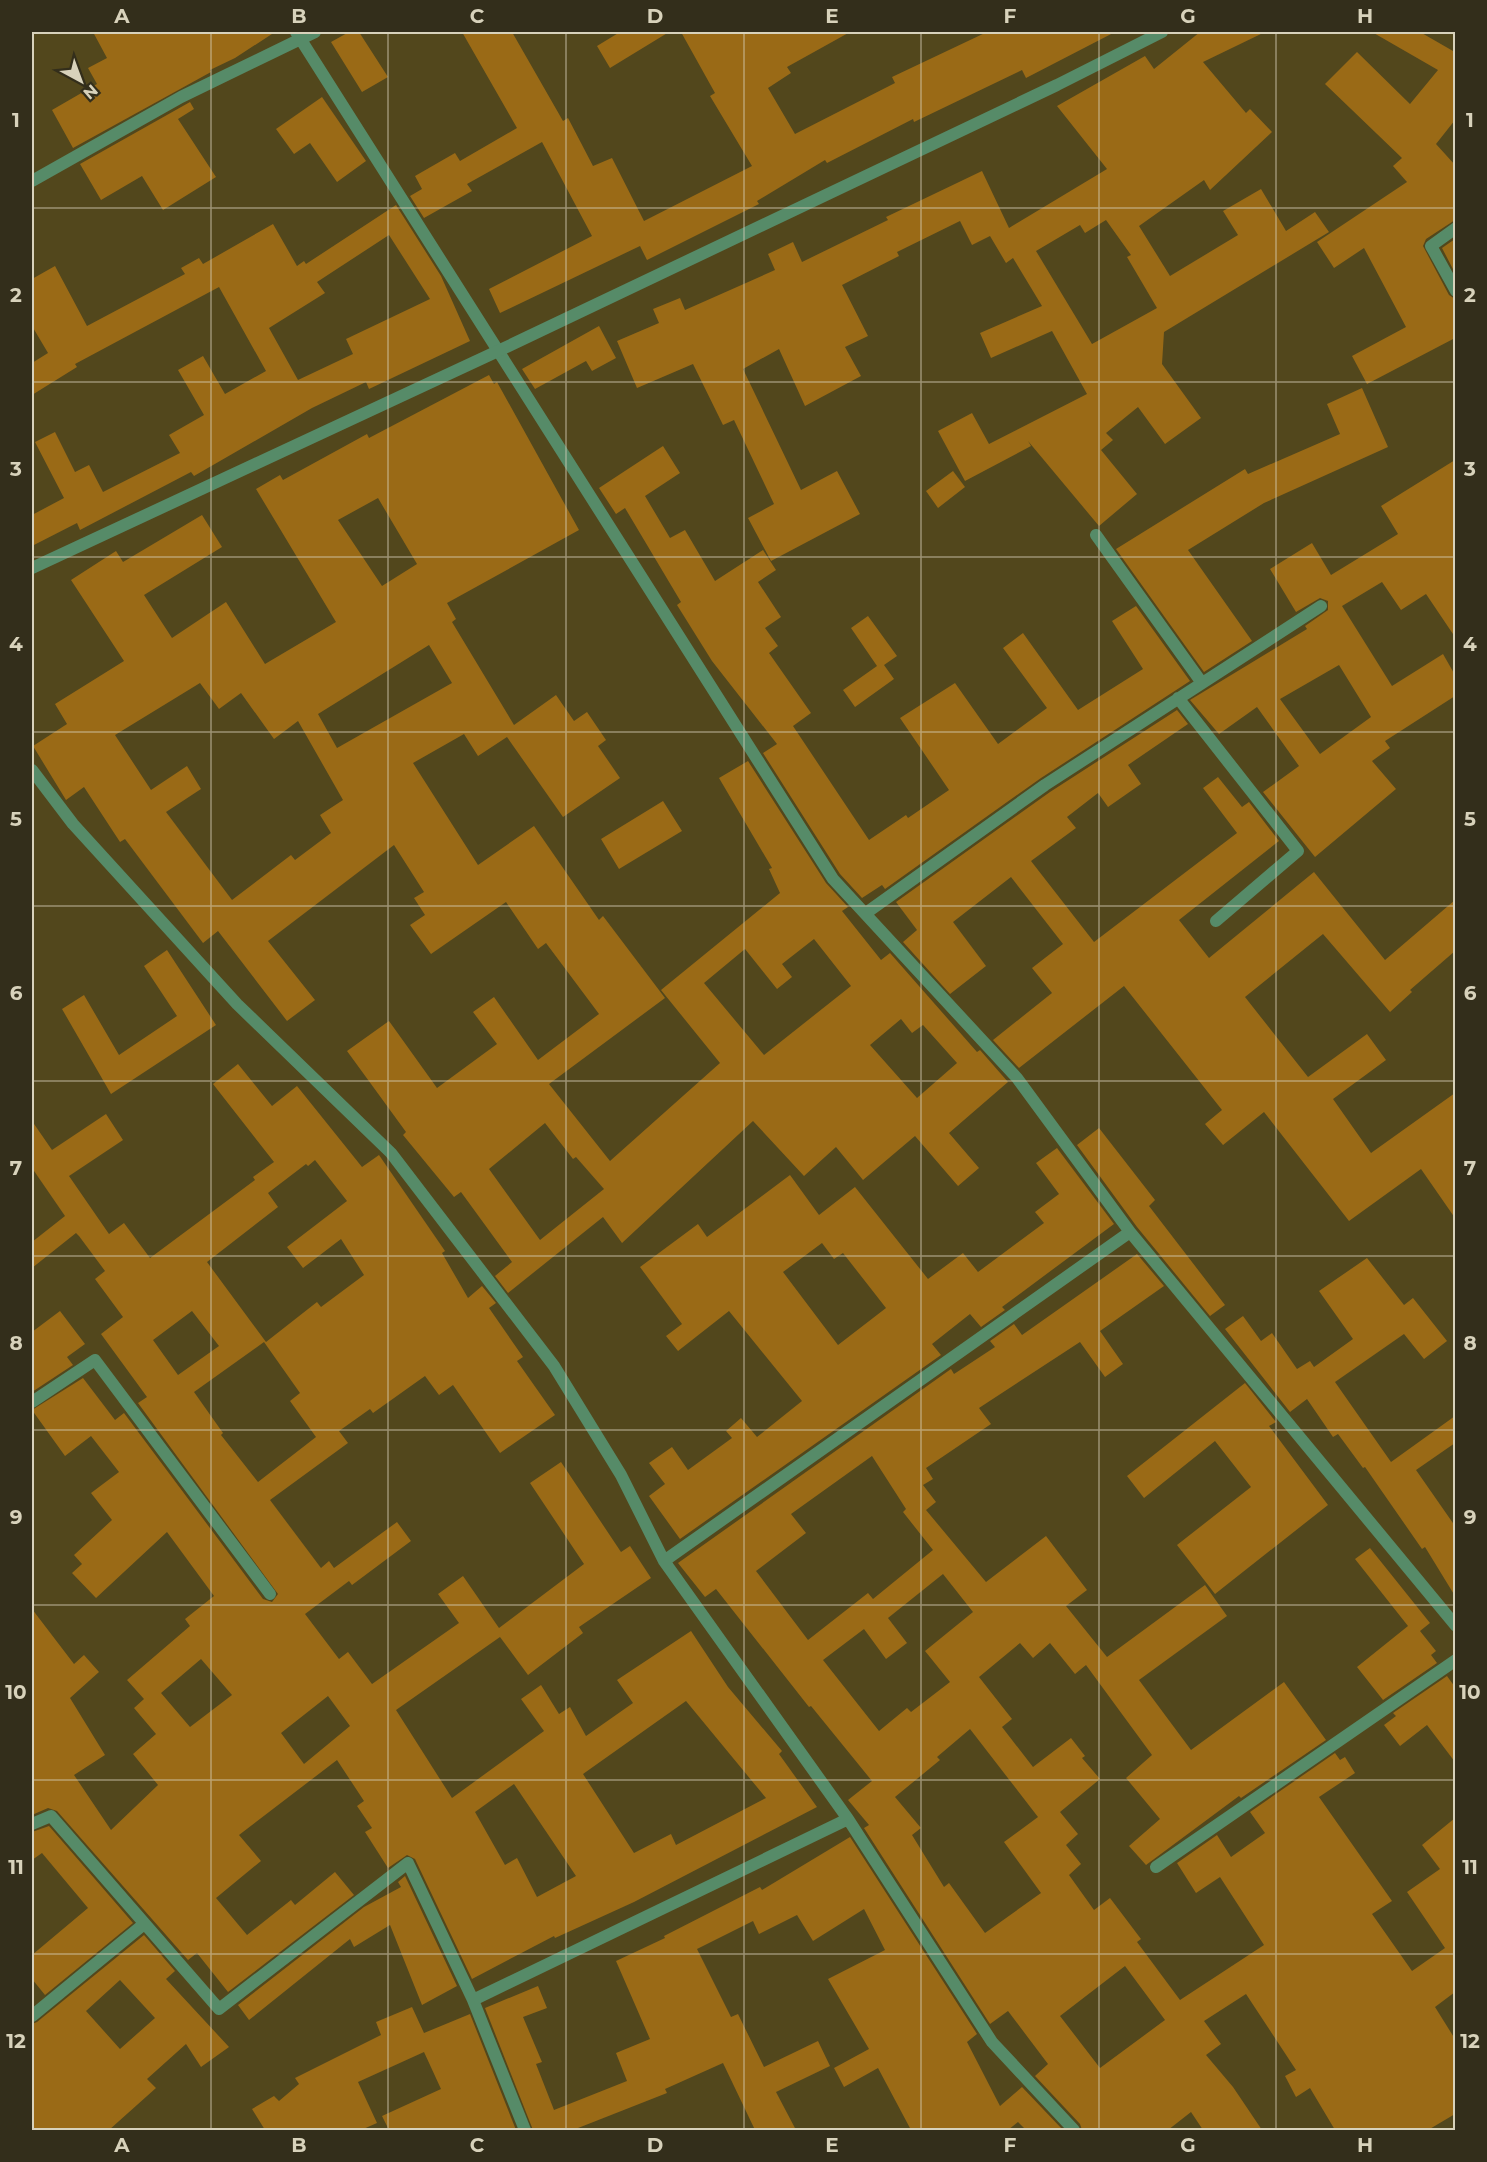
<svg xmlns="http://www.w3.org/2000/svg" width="1487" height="2162" font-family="Montserrat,sans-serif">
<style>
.building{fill:#9a6a16;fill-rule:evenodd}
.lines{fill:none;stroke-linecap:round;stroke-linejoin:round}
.service{stroke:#568b68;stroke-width:12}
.minor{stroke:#568b68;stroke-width:12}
.tertiary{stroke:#568b68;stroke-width:12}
.grid{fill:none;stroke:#d8d2bb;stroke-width:1.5;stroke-opacity:0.55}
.neatline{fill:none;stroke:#d8d2bb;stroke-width:2}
.grid-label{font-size:20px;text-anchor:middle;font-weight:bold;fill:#d8d2bb}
</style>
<rect width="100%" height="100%" fill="#52471c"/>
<!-- building -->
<path class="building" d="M 93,32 L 275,32 L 235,58 L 210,70 L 211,72 L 73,148 L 52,110 L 97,84 L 88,68 L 107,58 Z
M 349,32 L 359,32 L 388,77 L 362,92 L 331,42 Z
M 462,32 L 512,32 L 563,121 L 568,118 L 593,166 L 612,158 L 644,221 L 752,166 L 710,96 L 715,93 L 681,32 L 850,32 L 787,67 L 791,73 L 768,88 L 795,134 L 895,83 L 892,77 L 987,32 L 1115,32 L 1026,78 L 1022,70 L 914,122 L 913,119 L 827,163 L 825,160 L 757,201 L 759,204 L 647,260 L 640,246 L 500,313 L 489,289 L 592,236 L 542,142 L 467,184 L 472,191 L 424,218 L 410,196 L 422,189 L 415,176 L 455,153 L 460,161 L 517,128 Z
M 620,32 L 669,32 L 610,68 L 597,46 Z
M 1200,32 L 1265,32 L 1203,62 L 1246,113 L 1250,109 L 1272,132 L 1210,190 L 1204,180 L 1139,226 L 1170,276 L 1238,235 L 1223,211 L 1261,189 L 1286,231 L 1315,212 L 1329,232 L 1164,332 L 1162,364 L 1201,418 L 1165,444 L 1138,407 L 1106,433 L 1113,440 L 1101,450 L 1137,494 L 1099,526 L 1028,441 L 1031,446 L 965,481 L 938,431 L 972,413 L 989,444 L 1087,394 L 1052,331 L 991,358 L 980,333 L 1042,306 L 1013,258 L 1006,263 L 990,236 L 972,245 L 960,221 L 897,252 L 899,256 L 842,285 L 868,336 L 845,347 L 861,376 L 805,406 L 779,349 L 743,369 L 801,490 L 837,471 L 860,514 L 771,561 L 748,518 L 774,504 L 734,420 L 723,425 L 693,364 L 637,388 L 617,341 L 659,323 L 653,309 L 680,298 L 685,310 L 775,270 L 768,254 L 793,242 L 802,262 L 888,220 L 886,217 L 982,171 L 1009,228 L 1107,169 L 1057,106 L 1145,56 L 1154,69 ZM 1106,220 L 1131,255 L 1127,257 L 1157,308 L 1092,344 L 1036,251 L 1080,225 L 1085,233 Z
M 1372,32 L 1420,32 L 1453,51 L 1455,49 L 1455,120 L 1436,144 L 1455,165 L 1455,220 L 1426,239 L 1423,246 L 1449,295 L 1455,299 L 1455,338 L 1367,384 L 1352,356 L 1406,327 L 1364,248 L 1334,268 L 1317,242 L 1407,182 L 1393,166 L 1402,158 L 1325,84 L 1357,52 L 1410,104 L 1438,70 Z
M 322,97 L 366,161 L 337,182 L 310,143 L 294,154 L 276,129 Z
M 190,102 L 194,109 L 178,119 L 216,177 L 163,210 L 142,176 L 101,200 L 80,164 Z
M 396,205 L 441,276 L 470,341 L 369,389 L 366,382 L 312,408 L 194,476 L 191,472 L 80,530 L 77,523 L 32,546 L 32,515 L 64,498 L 35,442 L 55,432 L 75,472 L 89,465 L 103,492 L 180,453 L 169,435 L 204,415 L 178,370 L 203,356 L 225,394 L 266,371 L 219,287 L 75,364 L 77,367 L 32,395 L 32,363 L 48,353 L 32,326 L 32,279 L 55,266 L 87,326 L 185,274 L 181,268 L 199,258 L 203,264 L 273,224 L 297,266 L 304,261 L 306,264 ZM 389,235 L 430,299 L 346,339 L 353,354 L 298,380 L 269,328 L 325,293 L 317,282 Z
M 1455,239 L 1455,273 L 1442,248 Z
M 599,326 L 616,358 L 592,371 L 586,361 L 535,389 L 522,369 Z
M 489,375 L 494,384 L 497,382 L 579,530 L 447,603 L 456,619 L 452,622 L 514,725 L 556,695 L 574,721 L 587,712 L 606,740 L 598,746 L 620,778 L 563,817 L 507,737 L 478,756 L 464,734 L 413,763 L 478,865 L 534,826 L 599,920 L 603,916 L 665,998 L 549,1084 L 610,1161 L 720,1063 L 661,990 L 780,893 L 769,869 L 772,868 L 719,778 L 748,761 L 826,883 L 848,907 L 842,911 L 881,960 L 890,953 L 977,1052 L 980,1050 L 1008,1082 L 949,1133 L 979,1168 L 958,1186 L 915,1136 L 863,1180 L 836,1147 L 804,1176 L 753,1121 L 622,1243 L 603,1217 L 508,1293 L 495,1276 L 512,1262 L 461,1192 L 454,1197 L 403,1135 L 406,1132 L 347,1051 L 389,1021 L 437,1088 L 497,1044 L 473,1012 L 494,997 L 538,1060 L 599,1014 L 546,943 L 538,949 L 506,902 L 431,954 L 410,925 L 425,915 L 414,898 L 424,892 L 394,845 L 268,941 L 315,1000 L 287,1021 L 218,931 L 203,943 L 125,839 L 120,842 L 84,787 L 66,800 L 33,746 L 67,724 L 55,704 L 124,661 L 71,580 L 116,551 L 123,562 L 202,515 L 222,547 L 144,595 L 172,638 L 226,602 L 265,664 L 336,622 L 256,489 L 280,475 L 283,480 L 367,434 L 369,438 ZM 378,498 L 417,564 L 382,586 L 338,520 ZM 429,645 L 452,683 L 337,748 L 318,714 ZM 200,683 L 219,709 L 241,693 L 274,739 L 298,721 L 343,800 L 320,815 L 331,833 L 295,860 L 291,855 L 232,900 L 166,812 L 201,789 L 187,766 L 151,790 L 115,735 ZM 814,939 L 851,986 L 764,1055 L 704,983 L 745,949 L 777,989 L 792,977 L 782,964 ZM 901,1019 L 912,1033 L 923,1025 L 957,1063 L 917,1098 L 870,1045 ZM 545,1123 L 573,1159 L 576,1157 L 604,1189 L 540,1240 L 489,1169 Z
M 1362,388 L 1388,447 L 1264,503 L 1188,550 L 1252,641 L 1204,672 L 1116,549 L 1245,469 L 1248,474 L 1340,434 L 1327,404 Z
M 663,446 L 680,473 L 645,496 L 670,538 L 685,530 L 715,581 L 763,550 L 776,570 L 758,582 L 781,617 L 765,628 L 778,646 L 769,653 L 811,713 L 793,726 L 869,840 L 906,815 L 908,818 L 949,790 L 900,718 L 955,683 L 998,744 L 1047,708 L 1003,648 L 1023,633 L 1078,710 L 1143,669 L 1112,621 L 1136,606 L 1190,681 L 1041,778 L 885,889 L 882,885 L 862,898 L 840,874 L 763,753 L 777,744 L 712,661 L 677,605 L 681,602 L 625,508 L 616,514 L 599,488 Z
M 1455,460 L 1455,637 L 1426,594 L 1401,610 L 1382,582 L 1342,606 L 1392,686 L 1443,654 L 1455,675 L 1455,696 L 1385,741 L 1390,748 L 1372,761 L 1396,789 L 1315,857 L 1263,792 L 1299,766 L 1257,707 L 1219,734 L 1190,700 L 1307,629 L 1305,626 L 1328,610 L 1328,601 L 1320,598 L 1296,612 L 1270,569 L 1312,543 L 1331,575 L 1398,534 L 1381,506 ZM 1339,665 L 1371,717 L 1320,754 L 1280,699 Z
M 953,471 L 965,487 L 938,508 L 926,491 Z
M 868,616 L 897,656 L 884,665 L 894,679 L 855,707 L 843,690 L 877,666 L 851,628 Z
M 1177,710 L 1188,724 L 1128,765 L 1141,784 L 1108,807 L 1098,793 L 1067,817 L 1076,828 L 1031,861 L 1094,942 L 1237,833 L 1203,788 L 1218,777 L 1242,807 L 1249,802 L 1279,841 L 1179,920 L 1209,958 L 1314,872 L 1385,960 L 1455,900 L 1455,951 L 1410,990 L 1412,992 L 1390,1012 L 1323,934 L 1245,997 L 1308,1077 L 1367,1034 L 1386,1060 L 1333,1099 L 1371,1153 L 1455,1093 L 1455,1218 L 1421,1169 L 1349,1221 L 1264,1112 L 1223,1145 L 1205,1124 L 1222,1110 L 1124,986 L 1019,1068 L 993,1040 L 1052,993 L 1032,968 L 1063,944 L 1011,877 L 953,922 L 986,966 L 950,994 L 903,942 L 917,930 L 896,902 L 1050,792 Z
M 663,801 L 682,831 L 619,869 L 601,839 Z
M 167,950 L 216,1025 L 111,1094 L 62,1009 L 84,995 L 119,1055 L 177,1016 L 144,966 Z
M 238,1064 L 272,1106 L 297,1086 L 362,1167 L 379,1155 L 445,1251 L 442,1253 L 468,1298 L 482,1286 L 496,1303 L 489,1308 L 523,1357 L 517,1361 L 555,1415 L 500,1453 L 453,1385 L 439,1395 L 425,1376 L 373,1413 L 370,1409 L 339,1431 L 348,1443 L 270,1500 L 321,1568 L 329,1561 L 334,1568 L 397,1522 L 411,1541 L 352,1585 L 349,1581 L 305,1614 L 339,1659 L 348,1652 L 372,1684 L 459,1623 L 438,1594 L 463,1576 L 499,1628 L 584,1564 L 530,1483 L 561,1462 L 621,1552 L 630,1546 L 651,1578 L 579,1627 L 583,1633 L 528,1675 L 500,1637 L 396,1710 L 452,1798 L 544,1731 L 521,1699 L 541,1685 L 559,1714 L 570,1707 L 586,1736 L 633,1703 L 617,1680 L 691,1631 L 728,1687 L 782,1751 L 779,1754 L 817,1807 L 634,1902 L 555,1938 L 554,1936 L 472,1979 L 415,1859 L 407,1855 L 388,1868 L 365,1832 L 372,1828 L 357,1806 L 364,1801 L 337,1760 L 239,1835 L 261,1861 L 216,1898 L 247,1935 L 291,1900 L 295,1905 L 335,1872 L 354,1895 L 228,1992 L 197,1953 L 188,1960 L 57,1811 L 48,1808 L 32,1815 L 32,1609 L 74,1664 L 84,1655 L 99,1672 L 70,1698 L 105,1755 L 74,1775 L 111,1830 L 158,1785 L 133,1754 L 156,1734 L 134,1708 L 144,1699 L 127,1680 L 190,1626 L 185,1619 L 214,1596 L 167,1532 L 96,1598 L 72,1573 L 82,1564 L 74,1555 L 112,1520 L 91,1493 L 119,1472 L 91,1436 L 65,1456 L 32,1410 L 83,1378 L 115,1420 L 124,1413 L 263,1599 L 272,1602 L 278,1594 L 138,1403 L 147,1397 L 101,1334 L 123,1317 L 95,1279 L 105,1271 L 79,1236 L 76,1233 L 32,1268 L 32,1242 L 65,1216 L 32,1168 L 32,1121 L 52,1150 L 106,1114 L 123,1140 L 69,1176 L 109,1234 L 124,1223 L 150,1258 L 255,1180 L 253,1177 L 274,1162 L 213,1084 ZM 315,1160 L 347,1201 L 287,1247 L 303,1268 L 341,1239 L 364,1275 L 321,1307 L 317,1302 L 266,1342 L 207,1262 L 278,1207 L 268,1193 L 306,1164 L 308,1166 ZM 192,1311 L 219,1346 L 178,1375 L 153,1340 ZM 264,1342 L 300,1393 L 290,1401 L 316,1437 L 258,1482 L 221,1435 L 223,1433 L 194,1392 ZM 201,1659 L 232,1695 L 190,1727 L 161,1693 ZM 328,1696 L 350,1726 L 304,1764 L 281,1733 ZM 686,1701 L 766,1798 L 676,1845 L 671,1834 L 634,1853 L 583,1774 ZM 514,1784 L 576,1876 L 537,1897 L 517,1858 L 505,1865 L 475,1812 Z
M 1099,1128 L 1155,1200 L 1149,1206 L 1225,1305 L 1210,1316 L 1137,1227 L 1077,1145 Z
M 1057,1148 L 1114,1224 L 1002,1307 L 1005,1310 L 981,1327 L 970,1314 L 932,1344 L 941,1355 L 680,1539 L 649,1496 L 665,1484 L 649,1463 L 672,1447 L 688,1470 L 732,1438 L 726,1431 L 741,1418 L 757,1437 L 802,1401 L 729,1311 L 678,1351 L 666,1336 L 682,1324 L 640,1267 L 698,1224 L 707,1237 L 790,1175 L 819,1215 L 855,1187 L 928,1279 L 963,1253 L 978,1272 L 1044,1223 L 1035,1212 L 1059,1194 L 1036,1163 ZM 822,1243 L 834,1259 L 843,1253 L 886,1308 L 838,1345 L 783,1272 Z
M 1137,1254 L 1164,1286 L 1100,1331 L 1123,1364 L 1105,1377 L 1080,1342 L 979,1408 L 991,1424 L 926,1468 L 933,1479 L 923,1485 L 936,1502 L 926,1510 L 986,1582 L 1046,1536 L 1087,1590 L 1066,1606 L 1107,1657 L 1205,1585 L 1227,1616 L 1139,1680 L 1191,1750 L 1284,1682 L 1326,1740 L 1241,1798 L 1239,1796 L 1146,1865 L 1129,1846 L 1160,1819 L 1126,1778 L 1152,1755 L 1086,1665 L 1075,1674 L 1050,1643 L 1033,1658 L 1020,1643 L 979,1677 L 1012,1719 L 1002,1727 L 1033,1767 L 1071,1738 L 1085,1756 L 1082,1758 L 1100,1779 L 1060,1812 L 1078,1834 L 1066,1845 L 1081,1864 L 1069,1875 L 1094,1910 L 1110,1898 L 1141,1939 L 1137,1942 L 1180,2000 L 1264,1945 L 1220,1877 L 1196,1893 L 1177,1863 L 1217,1835 L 1231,1857 L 1265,1833 L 1250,1812 L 1335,1753 L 1340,1760 L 1345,1757 L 1355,1773 L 1319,1797 L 1392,1901 L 1372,1914 L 1412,1971 L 1445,1948 L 1407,1892 L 1440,1869 L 1422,1845 L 1455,1818 L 1455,1992 L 1435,2007 L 1455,2039 L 1455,2114 L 1428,2130 L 1335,2130 L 1310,2088 L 1296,2097 L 1285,2076 L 1296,2070 L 1246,1994 L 1204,2021 L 1221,2044 L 1206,2055 L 1233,2087 L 1262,2130 L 1203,2130 L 1191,2112 L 1168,2130 L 1082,2130 L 1080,2124 L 1035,2076 L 1048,2064 L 1008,2011 L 990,2024 L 864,1828 L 869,1825 L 848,1800 L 872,1781 L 811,1706 L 809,1707 L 716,1589 L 705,1597 L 678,1563 L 951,1369 L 954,1374 L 995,1347 L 990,1341 L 1014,1324 L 1022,1335 ZM 872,1456 L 906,1509 L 903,1512 L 933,1550 L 873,1599 L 868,1593 L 808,1640 L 756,1571 L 806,1533 L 791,1514 ZM 943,1574 L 973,1612 L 925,1651 L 950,1682 L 911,1712 L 907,1708 L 879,1731 L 823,1660 L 864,1629 L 886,1659 L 907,1643 L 888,1618 ZM 970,1729 L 1038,1817 L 1004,1842 L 1041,1893 L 985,1933 L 949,1883 L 944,1887 L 912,1835 L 921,1828 L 895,1797 L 940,1760 L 937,1757 ZM 1125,1966 L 1165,2020 L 1100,2068 L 1060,2016 Z
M 1367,1258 L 1404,1305 L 1413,1298 L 1447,1341 L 1424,1359 L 1404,1334 L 1335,1382 L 1391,1462 L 1455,1416 L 1455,1443 L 1416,1470 L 1455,1526 L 1455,1596 L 1425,1547 L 1422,1549 L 1365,1467 L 1363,1468 L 1338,1434 L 1333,1437 L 1307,1399 L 1290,1412 L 1225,1329 L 1243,1316 L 1261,1341 L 1272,1333 L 1297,1369 L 1310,1361 L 1314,1367 L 1353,1339 L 1319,1291 Z
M 60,1311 L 85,1344 L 67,1357 L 73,1365 L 32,1392 L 32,1332 Z
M 1245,1383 L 1276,1422 L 1269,1426 L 1328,1505 L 1215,1594 L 1177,1545 L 1251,1487 L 1215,1441 L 1144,1498 L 1127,1476 Z
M 1370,1548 L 1430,1623 L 1420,1631 L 1436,1651 L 1431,1655 L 1437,1663 L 1383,1700 L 1357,1667 L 1408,1626 L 1355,1559 Z
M 1447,1676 L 1455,1687 L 1455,1762 L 1427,1725 L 1400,1746 L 1384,1725 L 1396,1716 L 1393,1713 Z
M 49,1826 L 133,1923 L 45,1995 L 32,1979 L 32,1955 L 88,1908 L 42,1853 L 32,1860 L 32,1832 Z
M 850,1837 L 977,2034 L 967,2042 L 1000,2106 L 1022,2087 L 1063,2130 L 1026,2130 L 1018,2122 L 1008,2130 L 911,2130 L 878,2068 L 844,2087 L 834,2068 L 869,2049 L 828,1979 L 885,1950 L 864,1909 L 813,1941 L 797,1915 L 759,1934 L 753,1921 L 697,1949 L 731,2017 L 738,2014 L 764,2067 L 818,2041 L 830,2066 L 776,2092 L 796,2130 L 755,2130 L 723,2063 L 665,2089 L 667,2093 L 573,2130 L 533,2130 L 485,2008 L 538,1986 L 547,2008 L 523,2017 L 542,2062 L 536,2064 L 554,2110 L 627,2081 L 616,2053 L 650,2039 L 616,1961 L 665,1938 L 664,1936 L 760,1887 L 762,1890 Z
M 405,1876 L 457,1986 L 422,2005 L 390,1925 L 354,1947 L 350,1939 L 249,2020 L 238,2005 L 364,1907 L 401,1887 L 398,1882 Z
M 144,1935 L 175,1971 L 166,1979 L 229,2047 L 201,2067 L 186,2044 L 147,2079 L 156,2088 L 109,2130 L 32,2130 L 32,2024 L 37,2022 ZM 120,1980 L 155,2018 L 120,2049 L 86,2011 Z
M 412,2007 L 424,2033 L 470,2014 L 516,2130 L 389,2130 L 382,2116 L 441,2089 L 424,2052 L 358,2082 L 377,2123 L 361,2130 L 265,2130 L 252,2109 L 274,2096 L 279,2101 L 299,2084 L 295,2078 L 381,2035 L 376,2022 Z"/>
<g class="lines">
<!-- service -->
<path class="service" d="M 1456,228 L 1431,246 L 1456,291"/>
<!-- minor -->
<path class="minor" d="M 296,32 L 833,879 L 1017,1078 L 1130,1232 L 1456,1626
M 32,181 L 181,97 L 315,32
M 1096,535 L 1202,683
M 1178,698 L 1298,851 L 1216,921
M 32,770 L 73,824 L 237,1004 L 391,1153 L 554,1366 L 621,1475 L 664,1561 L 848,1819 L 992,2042 L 1074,2130
M 866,913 L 1045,785 L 1321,606
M 32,1402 L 95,1360 L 270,1594
M 664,1561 L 1130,1232
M 32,1824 L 51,1816 L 219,2009 L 408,1863 L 473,2000 L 848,1819
M 1156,1867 L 1456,1660
M 473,2000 L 525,2130
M 32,2016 L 144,1924"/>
<!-- tertiary -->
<path class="tertiary" d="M 32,568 L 498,351 L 1057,85 L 1162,32"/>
</g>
<!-- grid -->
<path class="grid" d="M 211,32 L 211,2130M 388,32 L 388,2130M 566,32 L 566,2130M 744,32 L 744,2130M 921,32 L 921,2130M 1099,32 L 1099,2130M 1276,32 L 1276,2130M 32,208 L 1456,208M 32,382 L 1456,382M 32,557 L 1456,557M 32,732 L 1456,732M 32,906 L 1456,906M 32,1081 L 1456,1081M 32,1256 L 1456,1256M 32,1430 L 1456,1430M 32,1605 L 1456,1605M 32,1780 L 1456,1780M 32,1954 L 1456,1954"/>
<!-- border -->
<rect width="1487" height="2162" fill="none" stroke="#332e1b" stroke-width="66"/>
<!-- north arrow -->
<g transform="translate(81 81) rotate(139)" stroke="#332e1b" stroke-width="4.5" paint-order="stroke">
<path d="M0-4.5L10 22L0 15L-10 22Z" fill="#d8d2bb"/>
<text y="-9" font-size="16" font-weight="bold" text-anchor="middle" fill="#d8d2bb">N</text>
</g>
<rect x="33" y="33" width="1421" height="2096" class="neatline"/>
<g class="grid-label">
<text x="122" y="23">A</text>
<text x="299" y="23">B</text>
<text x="477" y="23">C</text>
<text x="655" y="23">D</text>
<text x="832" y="23">E</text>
<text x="1010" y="23">F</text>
<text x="1188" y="23">G</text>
<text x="1365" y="23">H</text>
<text x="16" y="127">1</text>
<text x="1470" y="127">1</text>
<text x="16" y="302">2</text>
<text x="1470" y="302">2</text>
<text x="16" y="476">3</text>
<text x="1470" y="476">3</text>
<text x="16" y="651">4</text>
<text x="1470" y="651">4</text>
<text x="16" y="826">5</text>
<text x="1470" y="826">5</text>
<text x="16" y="1000">6</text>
<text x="1470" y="1000">6</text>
<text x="16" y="1175">7</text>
<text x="1470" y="1175">7</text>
<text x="16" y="1350">8</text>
<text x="1470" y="1350">8</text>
<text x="16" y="1524">9</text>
<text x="1470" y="1524">9</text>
<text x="16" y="1699">10</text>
<text x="1470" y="1699">10</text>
<text x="16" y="1874">11</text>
<text x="1470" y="1874">11</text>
<text x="16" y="2048">12</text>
<text x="1470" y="2048">12</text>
<text x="122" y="2152">A</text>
<text x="299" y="2152">B</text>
<text x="477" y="2152">C</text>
<text x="655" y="2152">D</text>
<text x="832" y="2152">E</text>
<text x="1010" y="2152">F</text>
<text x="1188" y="2152">G</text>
<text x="1365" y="2152">H</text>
</g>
</svg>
